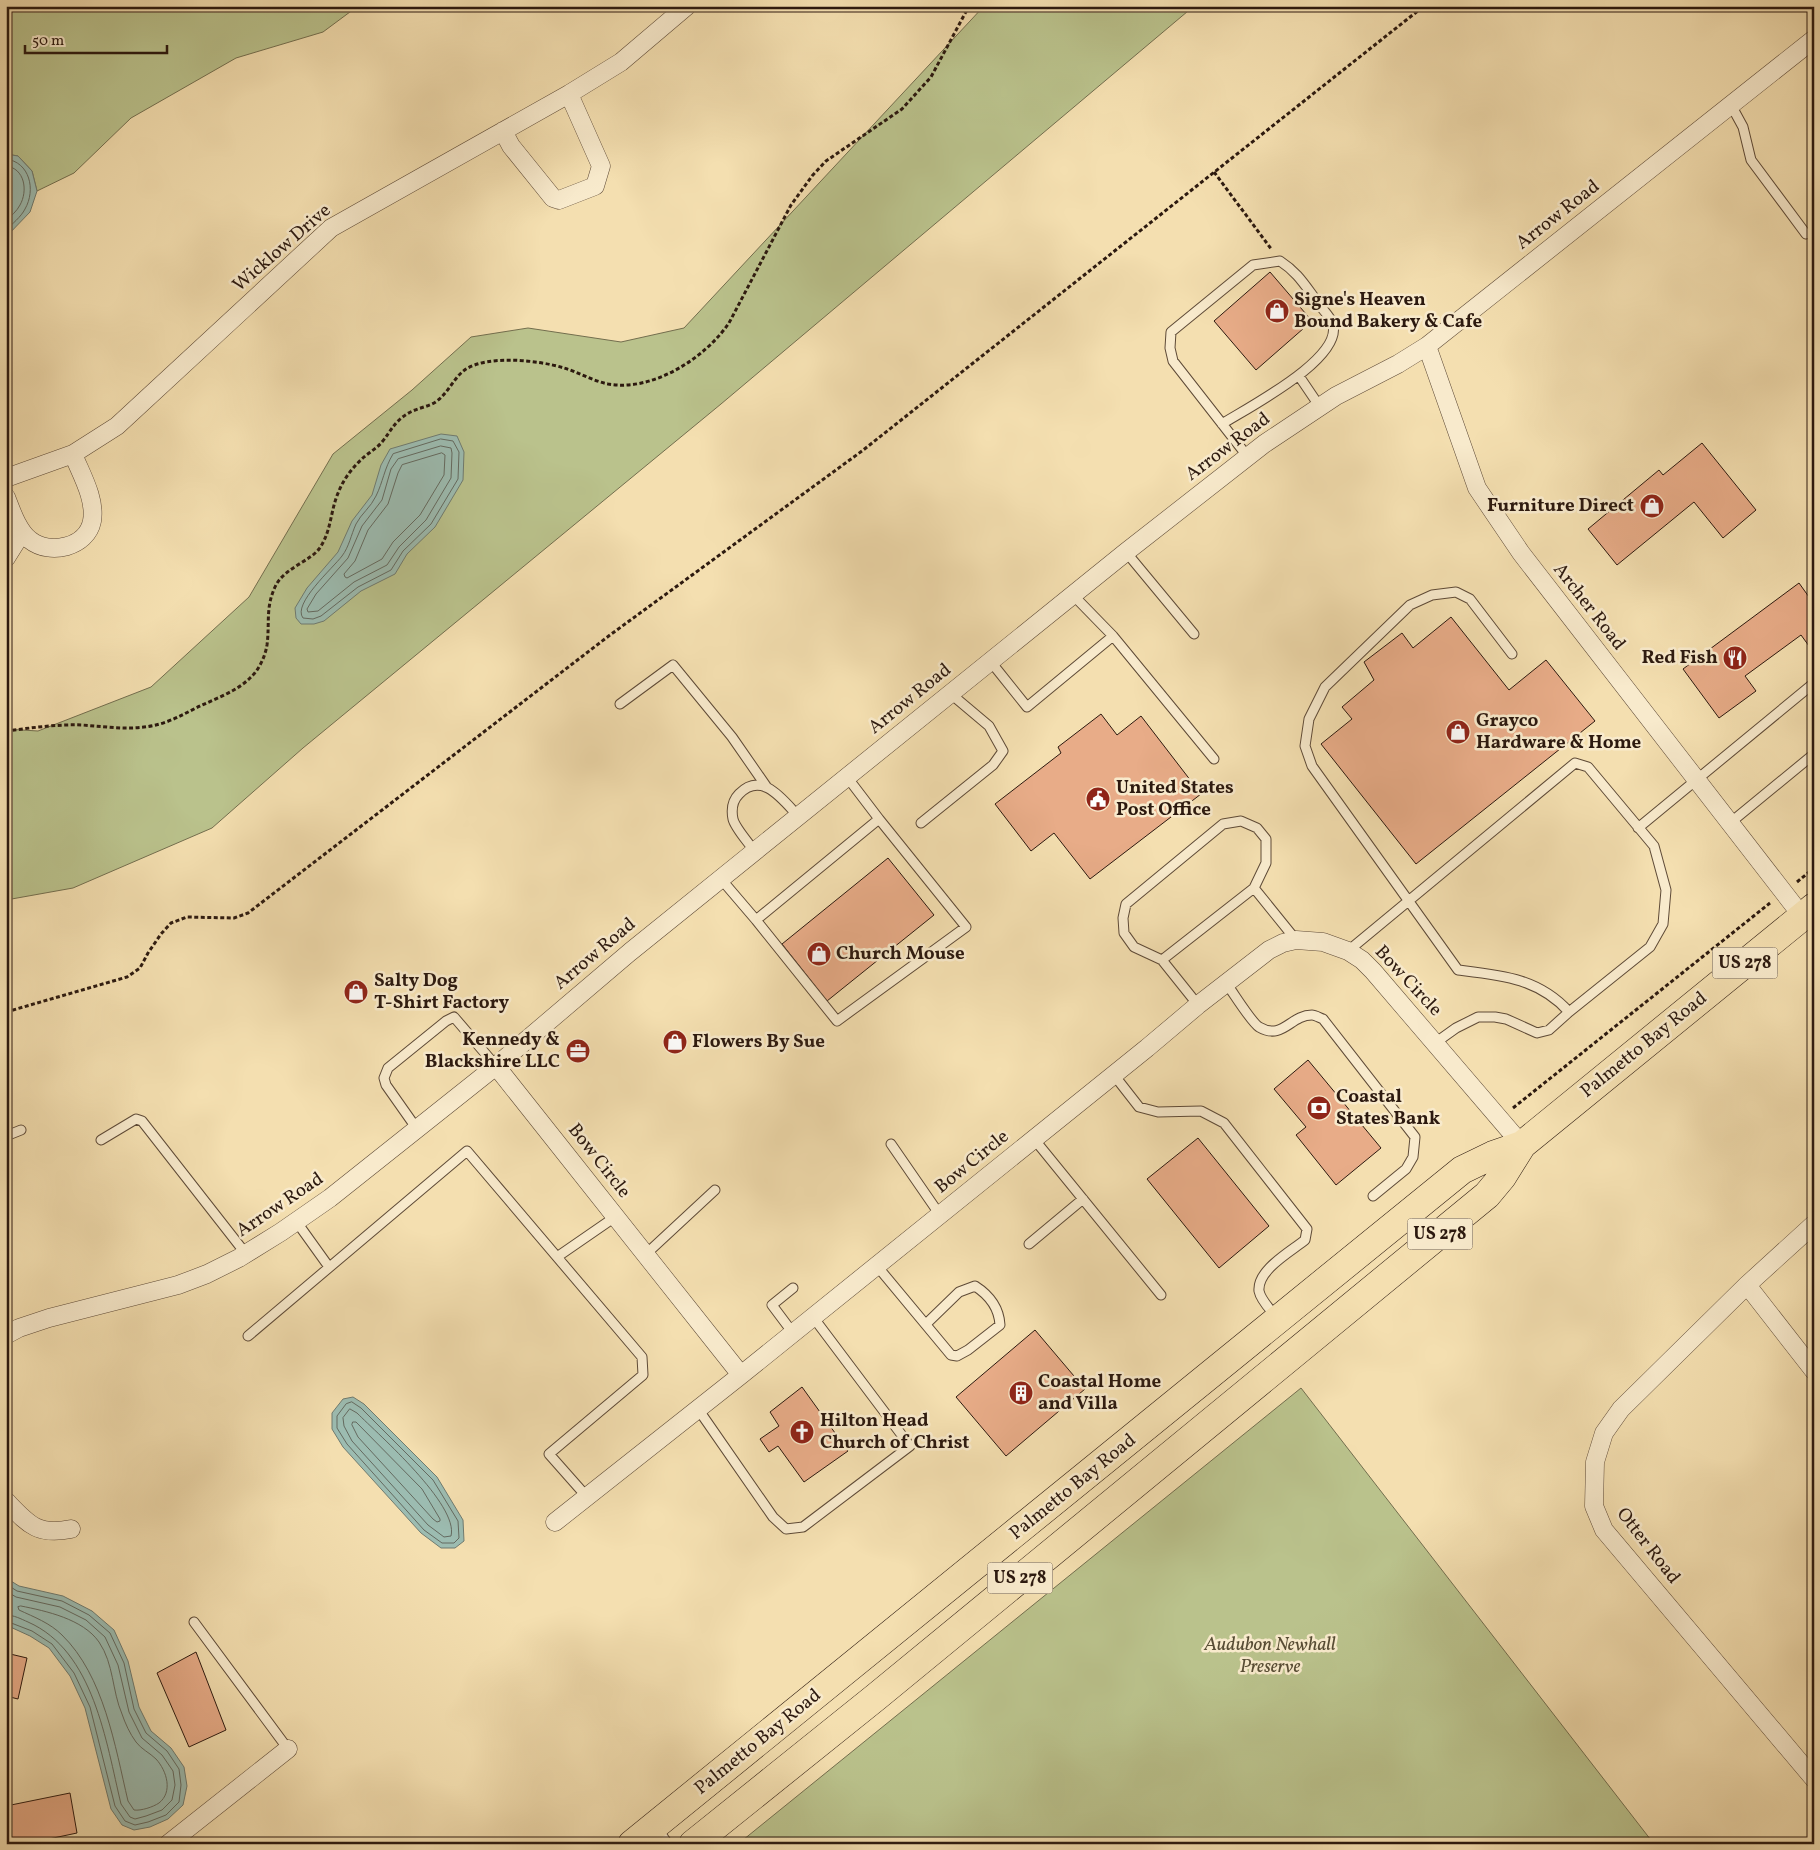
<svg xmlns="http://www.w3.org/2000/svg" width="1820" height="1850" font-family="Vollkorn,serif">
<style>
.green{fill:#bac28c;stroke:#736e4e}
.water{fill:#9cbcb1;stroke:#6f7b70}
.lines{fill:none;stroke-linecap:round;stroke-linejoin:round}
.shore{stroke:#646a60;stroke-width:1}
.building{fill:#e8ac88;stroke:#2c190f}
.service-casing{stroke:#5e4a37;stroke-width:11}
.minor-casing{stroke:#5e4a37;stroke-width:19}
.trunk-casing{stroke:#2c190f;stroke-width:29}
.path{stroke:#2c190f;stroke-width:3;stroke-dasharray:4 2.5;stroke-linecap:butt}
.service{stroke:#f8eacc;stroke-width:9}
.minor{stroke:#f8eacc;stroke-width:18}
.trunk{stroke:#f4dfb0;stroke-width:28}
.labels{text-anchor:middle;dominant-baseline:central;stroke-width:5;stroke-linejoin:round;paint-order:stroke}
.shield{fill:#f8eacc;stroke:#695848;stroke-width:1}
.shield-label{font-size:18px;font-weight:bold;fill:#2c190f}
.street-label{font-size:19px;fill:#2c190f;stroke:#f8eacc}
.poi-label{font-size:19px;font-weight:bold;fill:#2c190f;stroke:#f8eacc;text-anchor:start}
.park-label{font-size:19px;font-style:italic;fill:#574c34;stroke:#f8eacc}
</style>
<rect width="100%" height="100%" fill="#f4dfb0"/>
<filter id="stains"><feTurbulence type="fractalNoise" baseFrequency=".004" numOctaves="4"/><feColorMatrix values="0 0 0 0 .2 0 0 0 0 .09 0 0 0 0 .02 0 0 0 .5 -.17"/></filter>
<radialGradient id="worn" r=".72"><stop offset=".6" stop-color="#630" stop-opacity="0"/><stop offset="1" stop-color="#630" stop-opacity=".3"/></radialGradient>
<!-- green -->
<path class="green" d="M 6,6 L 358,6 L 323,32 L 236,58 L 131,118 L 74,173 L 37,191 L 32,171 L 18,156 L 6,154 Z
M 984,6 L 1194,6 L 721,404 L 303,748 L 212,828 L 73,888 L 6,900 L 6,729 L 38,731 L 151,687 L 249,597 L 333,454 L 412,390 L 471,337 L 528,328 L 621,342 L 684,328 Z
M 1301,1388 L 1654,1844 L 738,1844 Z"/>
<!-- water -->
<path class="water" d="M 6,154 L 18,156 L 32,171 L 37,191 L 30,212 L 6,237 Z
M 441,434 L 457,436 L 464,452 L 463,480 L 435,527 L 407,554 L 395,574 L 361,591 L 324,621 L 314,624 L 301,624 L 296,618 L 295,608 L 307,588 L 338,552 L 352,521 L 372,495 L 381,465 L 390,449 Z
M 353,1397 L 364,1404 L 437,1477 L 463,1520 L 464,1541 L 455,1548 L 441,1548 L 421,1533 L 343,1447 L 332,1429 L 332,1413 L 343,1399 Z
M 6,1578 L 19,1586 L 63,1596 L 92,1611 L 114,1630 L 128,1661 L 139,1707 L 151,1731 L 171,1748 L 184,1767 L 187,1786 L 183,1805 L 168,1819 L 150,1827 L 134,1830 L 122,1825 L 111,1809 L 85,1708 L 70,1676 L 49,1648 L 30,1636 L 6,1625 Z"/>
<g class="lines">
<!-- shore -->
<path class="shore" d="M 6,159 C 30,162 36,190 25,209 C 21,217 12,224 6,230
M 6,166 C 25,168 28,191 20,205 C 17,211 11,216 6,221
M 441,439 L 453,441 L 459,452 L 458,479 L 431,524 L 403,551 L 391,570 L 358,587 L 321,616 L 313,619 L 303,618 C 292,604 333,568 342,556 C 349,547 351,535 356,524 C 361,514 371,507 376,496 C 383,482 384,469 393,454 Z
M 441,446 L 451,448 L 452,453 L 451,478 L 426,520 L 399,547 L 387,565 L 354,582 L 318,611 L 308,612 L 307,609 L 316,594 L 348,558 L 362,526 L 382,500 L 391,469 L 398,459 Z
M 442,453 L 445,455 L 444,475 L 420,515 L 393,542 L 382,559 L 347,578 L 345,577 L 344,574 L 355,561 L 368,530 L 388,504 L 398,473 L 402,465 Z
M 352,1402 L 361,1408 L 433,1480 L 458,1521 L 459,1538 L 454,1543 L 442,1543 L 424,1530 L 347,1444 L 337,1428 L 337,1416 L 346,1404 Z
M 350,1409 L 357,1413 C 379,1435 459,1505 451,1536 L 444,1537 L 428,1525 L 352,1441 L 344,1426 L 343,1418 Z
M 353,1422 L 356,1422 L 422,1489 L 440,1519 L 440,1521 L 437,1522 L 433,1519 L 358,1437 L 352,1425 Z
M 6,1584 L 17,1591 L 62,1601 L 89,1615 L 110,1633 L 124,1663 L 134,1709 L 146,1733 L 167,1751 L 179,1769 L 181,1785 L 179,1802 L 166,1815 L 148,1822 L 135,1825 L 125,1821 L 115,1806 L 90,1707 L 74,1673 L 52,1644 L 32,1631 L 6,1621
M 6,1591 L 16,1597 L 60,1607 L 86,1620 L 105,1637 L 118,1665 L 129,1712 L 142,1738 L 162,1755 L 173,1771 L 175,1785 L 172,1800 L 162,1810 L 146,1816 L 135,1819 L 130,1817 L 121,1804 C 106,1742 94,1651 28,1622 C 21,1619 14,1615 6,1615
M 21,1606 C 46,1611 83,1619 99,1642 C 114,1664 112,1691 122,1714 C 125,1723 130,1734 136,1742 C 141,1749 150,1753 156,1759 C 167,1771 173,1792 159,1803 C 153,1807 141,1811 134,1810 L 128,1801 C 115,1746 104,1676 62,1635 C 50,1623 34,1617 19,1610 L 18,1607 Z"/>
</g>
<!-- building -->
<path class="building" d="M 1270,272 L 1312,321 L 1256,370 L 1214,321 Z
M 1702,443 L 1756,510 L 1723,538 L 1694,502 L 1617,565 L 1588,529 L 1659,470 L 1663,475 Z
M 1799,583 L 1814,604 L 1814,643 L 1809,646 L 1801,635 L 1745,676 L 1756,691 L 1719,718 L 1683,669 Z
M 1451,617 L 1509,690 L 1546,660 L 1595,721 L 1416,864 L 1321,744 L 1352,719 L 1342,707 L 1374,680 L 1364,662 L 1402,633 L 1413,648 Z
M 1101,714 L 1117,735 L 1141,716 L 1201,794 L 1090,879 L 1054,833 L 1031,851 L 995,804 L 1061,753 L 1058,747 Z
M 888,858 L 934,915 L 827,1001 L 782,944 Z
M 1308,1060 L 1381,1148 L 1336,1185 L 1296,1135 L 1306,1127 L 1274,1089 Z
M 1198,1138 L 1269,1226 L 1219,1268 L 1147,1179 Z
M 1035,1330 L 1085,1389 L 1006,1456 L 956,1397 Z
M 802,1387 L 848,1451 L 804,1482 L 778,1446 L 769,1452 L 760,1439 L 779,1426 L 770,1412 Z
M 196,1652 L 226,1730 L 189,1747 L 157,1673 Z
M 6,1653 L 27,1658 L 18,1699 L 6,1696 Z
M 70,1793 L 77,1833 L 25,1844 L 6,1844 L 6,1806 Z"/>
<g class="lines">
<defs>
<path id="service" d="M 1731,105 L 1743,127 L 1751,160 L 1806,234
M 1299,376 L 1320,407
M 1222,424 C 1247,408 1347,357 1332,322 C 1328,314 1320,307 1316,300 C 1304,284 1297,272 1280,261 L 1253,265 L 1171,332 L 1170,348 L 1173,361 L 1248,457
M 1126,552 L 1194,634
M 1073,595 L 1113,636
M 991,662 L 1027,707 L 1113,636 L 1214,759
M 620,704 L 673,665 L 732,737 L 766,786
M 921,823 L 993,765 L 1003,751 L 989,726 L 951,694
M 1730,823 L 1814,754
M 1638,828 L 1814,683
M 755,852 C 749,843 735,828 733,819 C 731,809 732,801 739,794 C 762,770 783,800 799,817
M 721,879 L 756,920 L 879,819 L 847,777
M 1254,888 L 1296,940
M 756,920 L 837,1021 L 966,927 L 879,819
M 1348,951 L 1575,763 L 1588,767 L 1654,846 L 1666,890 L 1663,924 L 1650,947 L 1569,1012 C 1539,978 1500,975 1458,970 L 1312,766 L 1305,746 L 1309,719 L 1325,687 L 1410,605 L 1432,595 L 1456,592 L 1470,599 L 1512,654
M 1162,960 L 1254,888 L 1266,863 L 1266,839 L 1257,828 L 1241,821 L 1223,824 L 1126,904 L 1123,918 L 1124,933 L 1134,947 L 1162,960 L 1198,1005
M 1226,983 C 1233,992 1251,1022 1259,1027 C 1283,1041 1290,1015 1312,1015 C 1315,1015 1320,1018 1323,1019 L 1415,1137 L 1413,1157 L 1406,1169 L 1373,1196
M 1435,1043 L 1456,1028 L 1478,1017 L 1495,1017 L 1506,1019 L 1537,1033 L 1549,1030 L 1569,1012
M 1114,1075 L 1139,1107 L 1158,1112 L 1201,1111 L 1224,1123 L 1307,1229 L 1305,1240 C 1290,1252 1257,1270 1259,1291 C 1261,1301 1271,1310 1277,1318
M 417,1129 L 386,1085 L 384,1078 L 388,1068 L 446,1021 L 454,1017 L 496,1066
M 6,1136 L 21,1130
M 1034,1139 L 1161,1295
M 101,1140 L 136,1119 L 142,1121 L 246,1254
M 891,1144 L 940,1215
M 296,1221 L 329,1267
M 1029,1244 L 1083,1199
M 645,1255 L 715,1190
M 557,1257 L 615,1217
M 877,1266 L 951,1355 L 957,1356 L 968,1350 L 1000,1325 C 999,1307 989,1295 975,1286 L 959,1292 L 926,1324
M 793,1288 L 772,1305 L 793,1333
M 248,1336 L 467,1151 L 642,1357 L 643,1375 L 549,1454 L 587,1497
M 698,1409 L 773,1517 L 786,1529 L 803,1527 L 910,1446 L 813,1317
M 194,1622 L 288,1749
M 657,1828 L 668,1844"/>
<path id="minor" d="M 503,131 L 511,146 L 553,198 L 559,200 L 595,186 L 601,166 L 569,94
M 1427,346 L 1477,488 L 1521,553 L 1802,916
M 6,478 L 73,454 L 117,426 L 331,228 L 569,94 L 621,62 L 687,6
M 6,497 C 11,510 18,531 30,540 C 50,556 87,547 92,521 C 96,499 81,474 73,454
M 6,558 L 16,542 L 19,527
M 496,1066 L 741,1375
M 1814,1224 L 1747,1285 L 1621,1409 L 1604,1433 L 1595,1462 L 1594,1506 L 1604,1530 L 1814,1779
M 1747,1285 L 1814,1371
M 6,1335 L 19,1328 L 49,1318 L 178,1285 L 207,1274 L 239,1258 L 281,1232 L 330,1198 L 496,1066 L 630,952 L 1126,552 L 1264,444 L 1336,396 L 1398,364 L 1427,346 L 1814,39
M 6,1501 C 28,1524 37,1536 71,1529
M 555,1522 L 741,1375 L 1147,1048 L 1198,1005 L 1269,950 L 1283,943 L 1296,940 L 1323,942 L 1348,951 L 1362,960 L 1373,971 L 1522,1145
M 168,1844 L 288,1749"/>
<path id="trunk" d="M 632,1844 L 1462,1170 L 1493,1155 L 1522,1145
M 693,1844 L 876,1697 L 1487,1195 L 1502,1177 L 1522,1145 L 1814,907"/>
</defs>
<!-- service casing -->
<use href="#service" class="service-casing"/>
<!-- minor casing -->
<use href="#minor" class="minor-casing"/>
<!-- trunk casing -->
<use href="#trunk" class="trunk-casing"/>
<!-- path -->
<path class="path" d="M 1214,172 L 1272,250
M 6,731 C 31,728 57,724 82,725 C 111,727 138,732 166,722 C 177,718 186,713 196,708 C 214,699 236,692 250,678 C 259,670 265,657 267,645 C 270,622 265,607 276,585 C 285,568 310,561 319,549 C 332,531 330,510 339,491 C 344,478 354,466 364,457 C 370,452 377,448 382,442 C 391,431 394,422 407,414 C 416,408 429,407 437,401 C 449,392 454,377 466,369 C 489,355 538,360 564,368 C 578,372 593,381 608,384 C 653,392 705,358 729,323 L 791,205 L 812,176 L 826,161 L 902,109 L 931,77 L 969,6
M 1797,882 L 1814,868
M 6,1012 L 127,977 L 140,968 L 148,953 L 161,934 L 171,923 L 187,917 L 234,918 L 248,913 L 610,635 L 862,451 L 1424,6
M 1513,1108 L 1770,903"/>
<!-- service -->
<use href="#service" class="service"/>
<!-- minor -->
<use href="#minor" class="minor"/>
<!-- trunk -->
<use href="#trunk" class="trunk"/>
</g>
<!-- icons -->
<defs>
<symbol id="shop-disc" viewBox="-11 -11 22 22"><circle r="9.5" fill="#8f2418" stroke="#f8eacc"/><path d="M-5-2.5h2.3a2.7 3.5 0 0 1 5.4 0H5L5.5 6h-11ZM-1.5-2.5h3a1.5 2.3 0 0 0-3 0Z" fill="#fff"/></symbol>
<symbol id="restaurant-disc" viewBox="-11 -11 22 22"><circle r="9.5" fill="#8f2418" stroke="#f8eacc"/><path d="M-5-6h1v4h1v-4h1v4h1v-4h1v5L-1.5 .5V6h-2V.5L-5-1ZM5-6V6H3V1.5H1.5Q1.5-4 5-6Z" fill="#fff"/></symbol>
<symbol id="civic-disc" viewBox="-11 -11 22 22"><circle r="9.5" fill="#8f2418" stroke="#f8eacc"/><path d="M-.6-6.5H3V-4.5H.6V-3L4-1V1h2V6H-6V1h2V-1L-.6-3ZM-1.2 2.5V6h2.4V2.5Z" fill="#fff"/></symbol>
<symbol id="office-disc" viewBox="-11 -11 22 22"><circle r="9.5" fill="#8f2418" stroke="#f8eacc"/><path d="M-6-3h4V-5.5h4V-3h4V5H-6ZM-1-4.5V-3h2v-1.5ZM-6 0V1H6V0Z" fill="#fff"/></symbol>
<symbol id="bank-disc" viewBox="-11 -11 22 22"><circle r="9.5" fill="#8f2418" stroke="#f8eacc"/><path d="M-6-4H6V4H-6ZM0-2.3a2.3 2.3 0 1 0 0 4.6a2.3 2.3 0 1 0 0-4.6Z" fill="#fff"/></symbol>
<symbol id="building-disc" viewBox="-11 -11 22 22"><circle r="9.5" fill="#8f2418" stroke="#f8eacc"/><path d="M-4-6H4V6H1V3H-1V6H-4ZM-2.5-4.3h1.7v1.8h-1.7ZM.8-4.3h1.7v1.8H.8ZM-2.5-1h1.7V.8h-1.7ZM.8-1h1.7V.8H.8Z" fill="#fff"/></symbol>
<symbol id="church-disc" viewBox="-11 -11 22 22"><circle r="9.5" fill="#8f2418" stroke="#f8eacc"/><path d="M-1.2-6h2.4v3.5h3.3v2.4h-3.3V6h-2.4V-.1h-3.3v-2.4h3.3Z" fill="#fff"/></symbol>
</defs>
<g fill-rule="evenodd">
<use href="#shop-disc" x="1263" y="297" width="28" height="28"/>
<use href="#shop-disc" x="1638" y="492" width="28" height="28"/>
<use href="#restaurant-disc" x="1721" y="644" width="28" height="28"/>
<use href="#shop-disc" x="1444" y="718" width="28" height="28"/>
<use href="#civic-disc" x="1084" y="785" width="28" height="28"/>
<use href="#shop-disc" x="805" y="940" width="28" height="28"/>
<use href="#shop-disc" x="342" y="978" width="28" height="28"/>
<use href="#shop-disc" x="661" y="1028" width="28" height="28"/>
<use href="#office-disc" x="564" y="1037" width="28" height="28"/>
<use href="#bank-disc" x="1305" y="1094" width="28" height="28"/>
<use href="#building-disc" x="1007" y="1379" width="28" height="28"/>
<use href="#church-disc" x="788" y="1418" width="28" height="28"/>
</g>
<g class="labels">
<!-- shield labels -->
<g class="shield">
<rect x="1712.5" y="947.5" width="65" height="31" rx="4"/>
<rect x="1407.5" y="1218.5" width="65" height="31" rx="4"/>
<rect x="987.5" y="1562.5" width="65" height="31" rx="4"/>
</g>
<g class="shield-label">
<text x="1745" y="963">US 278</text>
<text x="1440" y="1234">US 278</text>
<text x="1020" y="1578">US 278</text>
</g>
<!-- street labels -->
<g class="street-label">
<text transform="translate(1558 215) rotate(-38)">Arrow Road</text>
<text transform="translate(282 248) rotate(-41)">Wicklow Drive</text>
<text transform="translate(1228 447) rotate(-37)">Arrow Road</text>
<text transform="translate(1589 607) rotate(52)">Archer Road</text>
<text transform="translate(910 699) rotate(-39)">Arrow Road</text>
<text transform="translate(595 954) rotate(-40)">Arrow Road</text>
<text transform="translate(1408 981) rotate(47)">Bow Circle</text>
<text transform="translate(1644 1045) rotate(-39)">Palmetto Bay Road</text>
<text transform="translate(599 1161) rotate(52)">Bow Circle</text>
<text transform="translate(972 1162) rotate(-39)">Bow Circle</text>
<text transform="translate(280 1205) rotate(-34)">Arrow Road</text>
<text transform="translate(1073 1487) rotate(-39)">Palmetto Bay Road</text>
<text transform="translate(1648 1546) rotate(52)">Otter Road</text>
<text transform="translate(758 1742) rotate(-39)">Palmetto Bay Road</text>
</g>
<!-- poi labels -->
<g class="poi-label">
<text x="1294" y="300">Signe's Heaven<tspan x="1294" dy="22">Bound Bakery &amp; Cafe</tspan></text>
<text x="1634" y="506" text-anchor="end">Furniture Direct</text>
<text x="1718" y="658" text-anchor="end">Red Fish</text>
<text x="1476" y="721">Grayco<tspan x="1476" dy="22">Hardware &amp; Home</tspan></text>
<text x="1116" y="788">United States<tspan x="1116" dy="22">Post Office</tspan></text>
<text x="836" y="954">Church Mouse</text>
<text x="374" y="981">Salty Dog<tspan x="374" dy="22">T-Shirt Factory</tspan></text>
<text x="560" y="1040" text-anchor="end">Kennedy &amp;<tspan x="560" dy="22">Blackshire LLC</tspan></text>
<text x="692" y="1042">Flowers By Sue</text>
<text x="1336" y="1097">Coastal<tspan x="1336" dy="22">States Bank</tspan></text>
<text x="1038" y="1382">Coastal Home<tspan x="1038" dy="22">and Villa</tspan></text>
<text x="820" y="1421">Hilton Head<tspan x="820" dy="22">Church of Christ</tspan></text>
</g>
<!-- park labels -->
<g class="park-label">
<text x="1270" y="1645">Audubon Newhall<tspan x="1270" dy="22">Preserve</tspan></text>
</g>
</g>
<!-- margin -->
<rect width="1820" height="1850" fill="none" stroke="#f4dfb0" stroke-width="25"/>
<rect x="8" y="8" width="1805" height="1835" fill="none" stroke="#2c190f" stroke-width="2.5"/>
<rect x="12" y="12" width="1795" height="1825" fill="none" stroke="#2c190f"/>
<!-- scale -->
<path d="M25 45v8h142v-8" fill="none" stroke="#2c190f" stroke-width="2.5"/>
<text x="32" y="45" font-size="15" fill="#2c190f" stroke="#f8eacc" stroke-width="4" paint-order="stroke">50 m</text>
<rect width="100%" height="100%" filter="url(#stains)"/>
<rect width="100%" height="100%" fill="url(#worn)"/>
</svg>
